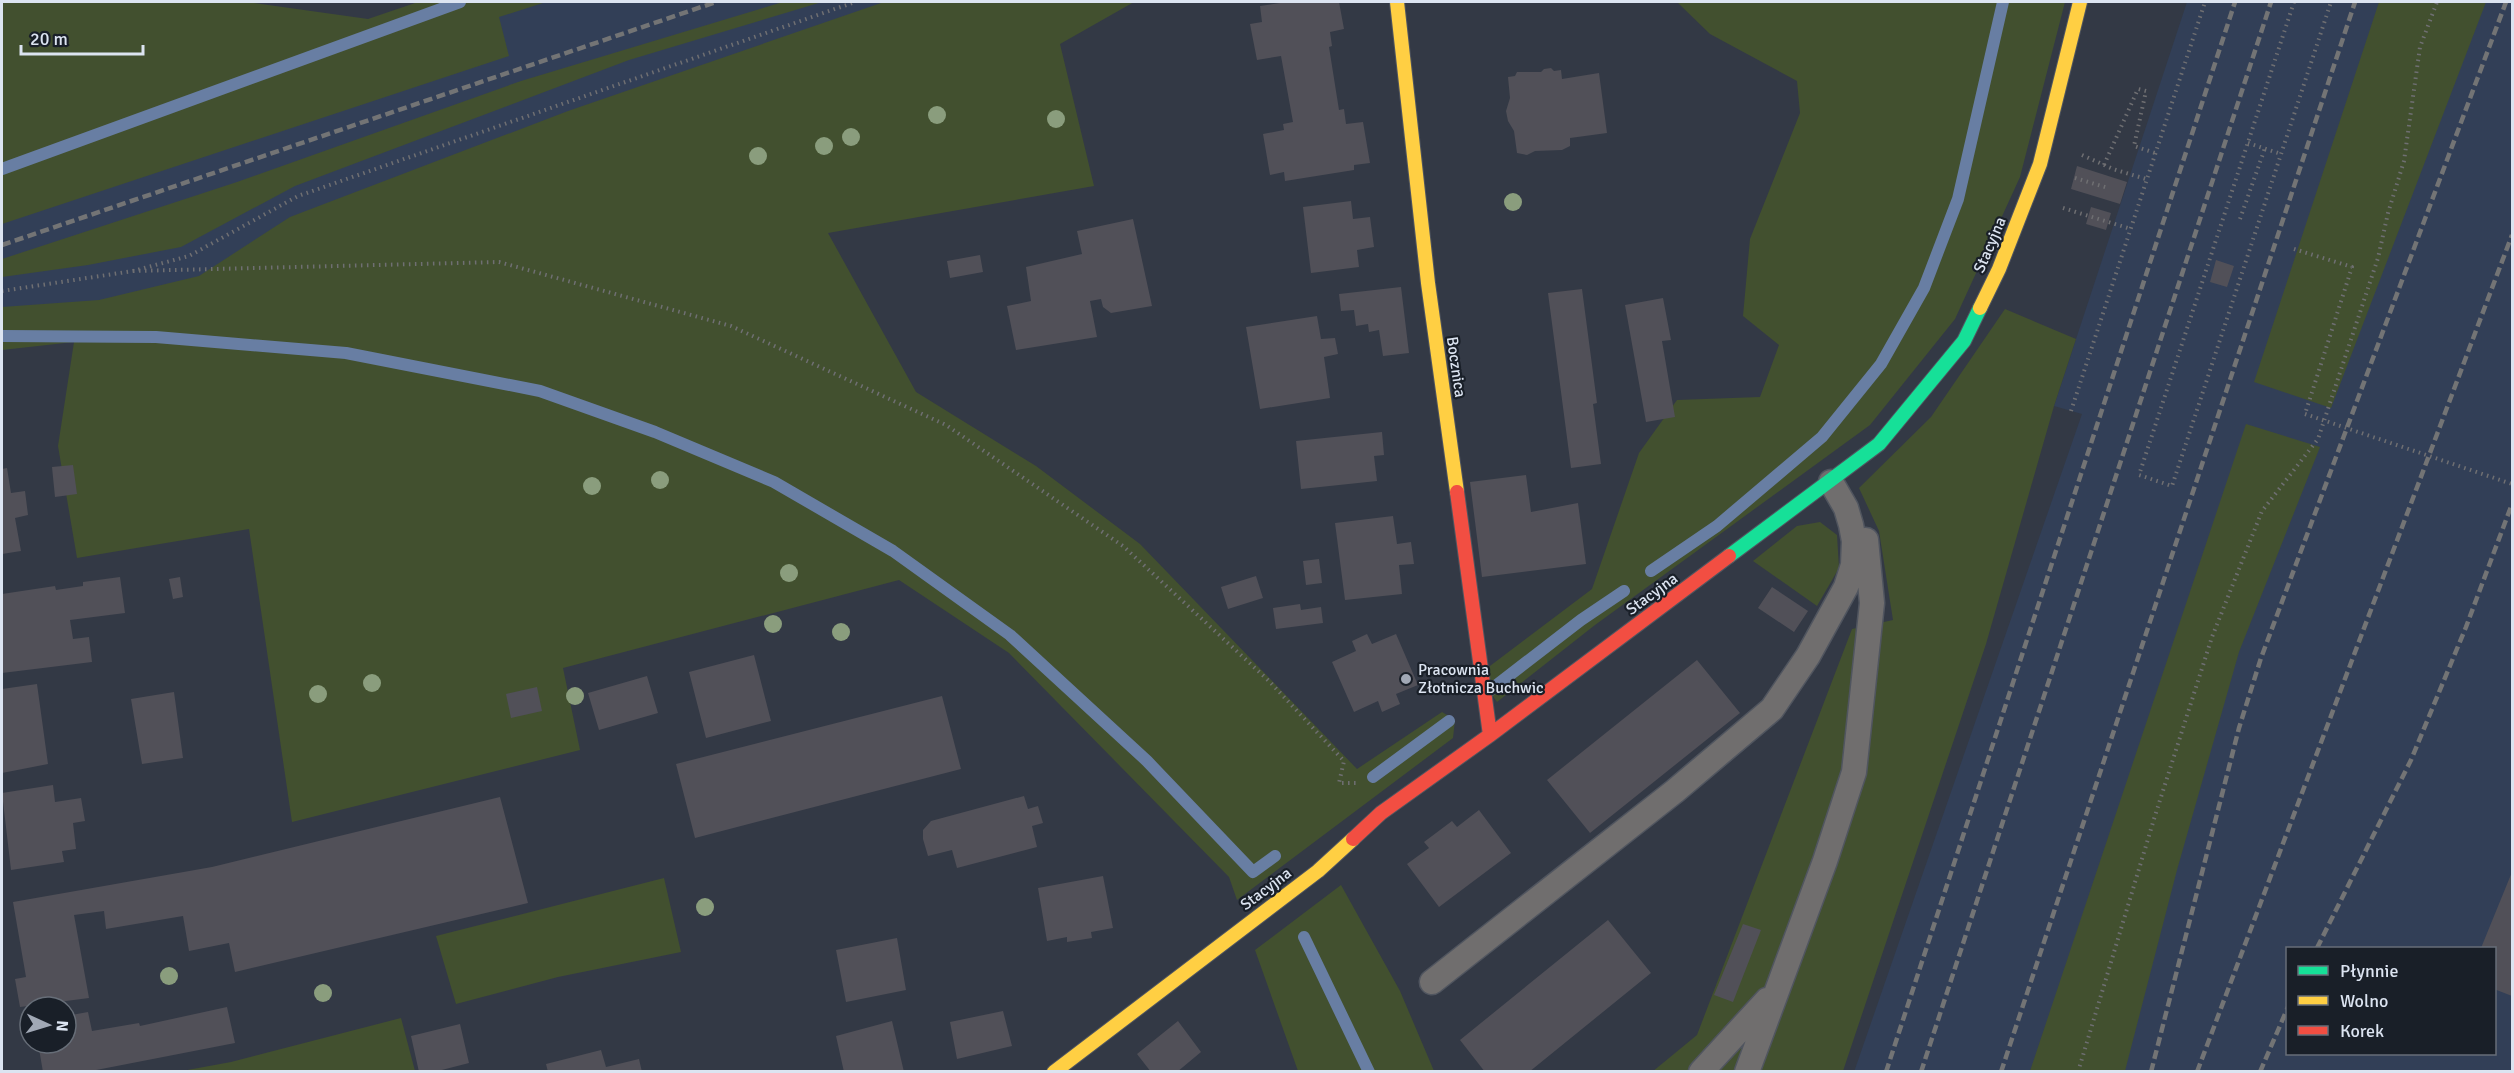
<svg xmlns="http://www.w3.org/2000/svg" width="2514" height="1073" font-family="Signika,sans-serif">
<style>
.built{fill:#323f57;fill-rule:evenodd}
.green{fill:#42502f}
.lines{fill:none;stroke-linecap:round;stroke-linejoin:round}
.stream{stroke:#687ea3;stroke-width:12}
.building{fill:#515058}
.lane-casing{stroke:#50555f;stroke-width:27}
.fast-casing{stroke:#50555f;stroke-width:16}
.slow-casing{stroke:#50555f;stroke-width:16}
.jam-casing{stroke:#50555f;stroke-width:16}
.path{stroke:#6f6f72;stroke-width:4;stroke-dasharray:1.5 4.5;stroke-linecap:butt}
.lane{stroke:#706e6e;stroke-width:24}
.fast{stroke:#16e098;stroke-width:14}
.slow{stroke:#ffcf43;stroke-width:14}
.jam{stroke:#f24e42;stroke-width:14}
.rail{stroke:#737475;stroke-width:4.5;stroke-dasharray:9 4.5;stroke-linecap:butt}
.path-bridge{stroke:#6f6f72;stroke-width:4;stroke-dasharray:1.5 4.5;stroke-linecap:butt}
.tree{fill:#8a9d7d}
.poi-dot{fill:#a1a8b5;stroke:#191f28;stroke-width:2}
.labels{text-anchor:middle;dominant-baseline:central;stroke-width:4.5;stroke-linejoin:round;paint-order:stroke}
.street-label{font-size:16px;fill:#dce4f1;stroke:#191f28}
.poi-label{font-size:16px;fill:#dce4f1;stroke:#191f28;text-anchor:start}
</style>
<rect width="100%" height="100%" fill="#333945"/>
<!-- built -->
<path class="built" d="M 418,2 L 909,2 L 74,341 L 2,350 L 2,160 Z
M 2187,2 L 2512,2 L 2512,1071 L 1854,1072 L 2082,414 L 2054,406 ZM 2288,948 L 2494,948 L 2494,1054 L 2288,1054 Z"/>
<!-- green -->
<path class="green" d="M 2,2 L 247,2 L 368,19 L 418,2 L 546,2 L 499,17 L 509,56 L 2,224 Z
M 783,2 L 822,2 L 629,60 L 295,186 L 181,247 L 88,265 L 2,277 L 2,259 L 237,182 L 521,81 Z
M 884,2 L 1134,2 L 1060,44 L 1094,186 L 828,233 L 916,392 L 1036,466 L 1140,544 L 1357,769 L 1442,712 L 1455,720 L 1453,738 L 1237,900 L 1229,877 L 1009,653 L 899,580 L 563,668 L 580,750 L 292,822 L 249,529 L 77,558 L 58,446 L 74,342 L 2,350 L 2,307 L 99,300 L 199,276 L 290,217 L 568,111 Z
M 1677,2 L 2065,2 L 2020,177 L 1955,319 L 1870,425 L 1595,625 L 1497,702 L 1478,675 L 1592,589 L 1639,453 L 1677,400 L 1760,397 L 1779,345 L 1743,316 L 1750,239 L 1800,113 L 1797,81 L 1710,34 Z
M 2379,2 L 2486,2 L 2331,408 L 2254,382 Z
M 2005,309 L 2076,339 L 2054,406 L 1986,644 L 1843,1071 L 1652,1072 L 1697,1035 L 1852,629 L 1893,620 L 1879,531 L 1859,488 L 1931,417 Z
M 2246,424 L 2320,447 L 2239,652 L 2177,870 L 2125,1071 L 2030,1071 Z
M 1820,522 L 1837,535 L 1839,568 L 1817,606 L 1753,561 L 1797,526 Z
M 664,878 L 681,952 L 558,977 L 456,1004 L 436,936 Z
M 1341,885 L 1400,991 L 1434,1071 L 1298,1071 L 1255,950 Z
M 401,1018 L 415,1071 L 182,1071 L 231,1062 Z"/>
<g class="lines">
<!-- stream -->
<path class="stream" d="M 2,169 L 460,2
M 2,336 L 156,337 L 346,353 L 540,391 L 655,432 L 774,482 L 893,551 L 1010,635 L 1147,761 L 1253,872 L 1275,856
M 1651,571 L 1717,526 L 1822,437 L 1881,364 L 1924,288 L 1958,199 L 2003,2
M 1489,691 L 1581,620 L 1624,591
M 1373,777 L 1449,721
M 1304,937 L 1369,1072"/>
</g>
<!-- building -->
<path class="building" d="M 1287,2 L 1339,2 L 1344,29 L 1330,32 L 1332,46 L 1329,47 L 1339,110 L 1344,109 L 1346,124 L 1363,122 L 1370,163 L 1354,165 L 1354,170 L 1285,181 L 1284,172 L 1270,175 L 1263,134 L 1284,130 L 1283,124 L 1293,122 L 1281,56 L 1257,60 L 1250,24 L 1262,22 L 1260,6 Z
M 1551,68 L 1554,71 L 1561,70 L 1562,79 L 1599,73 L 1607,133 L 1570,138 L 1570,146 L 1562,150 L 1535,151 L 1527,155 L 1517,153 L 1514,131 L 1508,121 L 1506,111 L 1510,98 L 1508,77 L 1515,76 L 1517,72 L 1541,72 L 1544,69 Z
M 2077,166 L 2127,182 L 2120,204 L 2071,189 Z
M 1351,201 L 1353,219 L 1370,217 L 1374,247 L 1357,250 L 1359,267 L 1311,273 L 1303,207 Z
M 2091,207 L 2111,213 L 2106,230 L 2086,224 Z
M 1133,219 L 1152,306 L 1111,313 L 1103,307 L 1101,299 L 1090,301 L 1097,337 L 1016,350 L 1007,306 L 1031,301 L 1026,267 L 1082,254 L 1077,231 Z
M 980,255 L 983,272 L 950,278 L 947,261 Z
M 2216,260 L 2234,266 L 2227,287 L 2210,282 Z
M 1401,287 L 1409,353 L 1383,356 L 1379,330 L 1369,332 L 1368,324 L 1356,326 L 1354,310 L 1341,311 L 1339,294 Z
M 1582,289 L 1597,403 L 1593,404 L 1601,464 L 1571,468 L 1548,293 Z
M 1663,298 L 1671,340 L 1662,341 L 1675,417 L 1646,422 L 1625,305 Z
M 1317,316 L 1321,339 L 1335,338 L 1338,354 L 1324,357 L 1330,398 L 1260,409 L 1246,327 Z
M 1382,432 L 1384,455 L 1374,456 L 1377,481 L 1301,489 L 1296,441 Z
M 73,465 L 77,494 L 55,497 L 52,467 Z
M 7,468 L 11,493 L 25,491 L 28,515 L 15,518 L 21,551 L 2,554 L 2,469 Z
M 1526,475 L 1531,512 L 1578,503 L 1586,564 L 1482,577 L 1470,482 Z
M 1393,516 L 1397,544 L 1411,542 L 1414,564 L 1399,565 L 1402,594 L 1345,600 L 1335,523 Z
M 1319,559 L 1322,583 L 1306,585 L 1303,561 Z
M 1256,576 L 1263,598 L 1228,609 L 1221,587 Z
M 120,577 L 125,613 L 70,620 L 73,639 L 89,637 L 92,662 L 2,673 L 2,594 L 55,586 L 56,590 L 83,586 L 83,582 Z
M 180,577 L 183,597 L 173,599 L 169,579 Z
M 1772,587 L 1808,611 L 1794,632 L 1758,608 Z
M 1300,604 L 1301,610 L 1321,607 L 1323,623 L 1276,629 L 1273,608 Z
M 1367,634 L 1372,644 L 1396,634 L 1418,685 L 1396,694 L 1400,704 L 1382,712 L 1378,701 L 1354,712 L 1332,662 L 1356,651 L 1352,641 Z
M 754,655 L 771,721 L 706,738 L 689,672 Z
M 1697,660 L 1740,713 L 1590,833 L 1547,780 Z
M 647,676 L 658,713 L 599,730 L 588,693 Z
M 37,684 L 48,764 L 2,773 L 2,689 Z
M 537,687 L 542,711 L 511,718 L 506,694 Z
M 174,692 L 183,758 L 142,764 L 131,699 Z
M 942,696 L 961,769 L 695,838 L 676,764 Z
M 53,785 L 55,802 L 81,798 L 85,821 L 73,823 L 76,849 L 62,851 L 64,862 L 11,870 L 2,793 Z
M 1024,796 L 1028,809 L 1038,806 L 1043,823 L 1032,826 L 1037,847 L 957,868 L 952,850 L 928,856 L 923,839 L 923,830 L 931,821 Z
M 500,797 L 528,903 L 235,972 L 229,943 L 189,951 L 183,916 L 106,929 L 104,911 L 74,915 L 89,998 L 20,1007 L 15,979 L 26,977 L 13,902 L 212,867 Z
M 1479,810 L 1511,853 L 1439,907 L 1407,864 L 1429,848 L 1424,842 L 1452,821 L 1457,827 Z
M 2512,872 L 2512,996 L 2494,989 L 2494,948 L 2481,948 Z
M 1103,876 L 1113,928 L 1091,932 L 1092,938 L 1067,942 L 1067,937 L 1047,941 L 1038,888 Z
M 1608,920 L 1651,973 L 1529,1072 L 1485,1072 L 1460,1040 Z
M 1743,924 L 1761,930 L 1733,1002 L 1714,995 Z
M 897,938 L 906,990 L 846,1002 L 836,950 Z
M 227,1007 L 235,1043 L 86,1072 L 43,1072 L 38,1043 L 66,1043 L 66,1016 L 88,1012 L 92,1031 L 139,1023 L 140,1026 Z
M 1003,1011 L 1012,1046 L 957,1059 L 950,1022 Z
M 892,1021 L 904,1072 L 844,1072 L 836,1036 Z
M 1178,1021 L 1201,1052 L 1177,1072 L 1151,1072 L 1137,1054 Z
M 460,1024 L 469,1063 L 434,1072 L 419,1072 L 411,1036 Z
M 601,1050 L 606,1067 L 639,1059 L 642,1072 L 548,1072 L 546,1064 Z"/>
<g class="lines">
<defs>
<path id="lane" d="M 1432,982 L 1675,791 L 1772,709 L 1808,656 L 1846,587 L 1853,565 L 1854,541 L 1851,525 L 1846,508 L 1831,482
M 1701,1072 L 1767,1000
M 1747,1072 L 1825,861 L 1854,772 L 1872,603 L 1866,540"/>
<path id="fast" d="M 1729,556 L 1879,444 L 1964,341 L 1980,308"/>
<path id="slow" d="M 1397,2 L 1428,283 L 1457,492
M 1980,308 L 1999,269 L 2040,164 L 2080,2
M 1054,1072 L 1318,871 L 1353,839"/>
<path id="jam" d="M 1457,492 L 1490,735
M 1353,839 L 1381,813 L 1490,735 L 1729,556"/>
</defs>
<!-- lane casing -->
<use href="#lane" class="lane-casing"/>
<!-- fast casing -->
<use href="#fast" class="fast-casing"/>
<!-- slow casing -->
<use href="#slow" class="slow-casing"/>
<!-- jam casing -->
<use href="#jam" class="jam-casing"/>
<!-- path -->
<path class="path" d="M 2294,2 L 2139,475 L 2172,486 L 2331,2
M 2248,143 L 2281,154
M 2082,155 L 2113,169 L 2146,179
M 2104,165 L 2138,89 L 2146,91 L 2134,146 L 2155,153
M 2075,178 L 2108,188
M 2063,208 L 2131,229
M 2240,219 L 2265,148
M 2294,249 L 2352,267 L 2305,414
M 133,271 L 499,262 L 731,326 L 946,425 L 1123,546 L 1269,681 L 1344,761 L 1339,783 L 1358,783
M 2,291 L 133,271 L 189,256 L 298,196 L 855,2
M 2071,411 L 2205,2
M 2078,1072 L 2154,819 L 2212,637 L 2262,511 L 2318,439 L 2378,258 L 2388,213 L 2404,161 L 2420,47 L 2437,2"/>
<!-- lane -->
<use href="#lane" class="lane"/>
<!-- fast -->
<use href="#fast" class="fast"/>
<!-- slow -->
<use href="#slow" class="slow"/>
<!-- jam -->
<use href="#jam" class="jam"/>
<!-- rail -->
<path class="rail" d="M 2,245 L 716,2
M 2317,948 L 2411,760 L 2466,627 L 2512,504
M 1886,1072 L 2235,2
M 1921,1072 L 2271,2
M 2001,1072 L 2355,2
M 2151,1072 L 2239,728 L 2261,658 L 2506,2
M 2197,1072 L 2512,235
M 2260,1072 L 2288,1007"/>
<!-- path-bridge -->
<path class="path-bridge" d="M 2305,414 L 2512,484"/>
</g>
<!-- trees -->
<g class="tree">
<circle cx="937" cy="115" r="9"/>
<circle cx="1056" cy="119" r="9"/>
<circle cx="851" cy="137" r="9"/>
<circle cx="824" cy="146" r="9"/>
<circle cx="758" cy="156" r="9"/>
<circle cx="1513" cy="202" r="9"/>
<circle cx="660" cy="480" r="9"/>
<circle cx="592" cy="486" r="9"/>
<circle cx="789" cy="573" r="9"/>
<circle cx="773" cy="624" r="9"/>
<circle cx="841" cy="632" r="9"/>
<circle cx="372" cy="683" r="9"/>
<circle cx="318" cy="694" r="9"/>
<circle cx="575" cy="696" r="9"/>
<circle cx="705" cy="907" r="9"/>
<circle cx="169" cy="976" r="9"/>
<circle cx="323" cy="993" r="9"/>
</g>
<!-- markers -->
<circle class="poi-dot" cx="1406" cy="679" r="6"/>
<g class="labels">
<!-- street labels -->
<g class="street-label">
<text transform="translate(1990 245) rotate(-67)">Stacyjna</text>
<text transform="translate(1456 367) rotate(82)">Bocznica</text>
<text transform="translate(1652 594) rotate(-36)">Stacyjna</text>
<text transform="translate(1266 889) rotate(-37)">Stacyjna</text>
</g>
<!-- poi labels -->
<g class="poi-label">
<text x="1418" y="670">Pracownia<tspan x="1418" dy="18">Złotnicza Buchwic</tspan></text>
</g>
</g>
<!-- border -->
<rect width="2514" height="1073" fill="none" stroke="#dce4f1" stroke-width="6"/>
<!-- legend -->
<rect x="2286" y="947" width="210" height="108" fill="#191f28" stroke="#676e78" stroke-width="1.5"/>
<rect x="2298" y="966" width="30" height="9" fill="#16e098" stroke="#676e78" stroke-width="1.5"/>
<text x="2340" y="977" font-size="18" fill="#dce4f1">Płynnie</text>
<rect x="2298" y="996" width="30" height="9" fill="#ffcf43" stroke="#676e78" stroke-width="1.5"/>
<text x="2340" y="1007" font-size="18" fill="#dce4f1">Wolno</text>
<rect x="2298" y="1026" width="30" height="9" fill="#f24e42" stroke="#676e78" stroke-width="1.5"/>
<text x="2340" y="1037" font-size="18" fill="#dce4f1">Korek</text>
<!-- north arrow -->
<g transform="translate(48 1025) rotate(94)"><circle r="28" fill="#191f28" stroke="#676e78" stroke-width="1.5"/>
<path d="M0-4.5L10 22L0 15L-10 22Z" fill="#a1a8b5"/>
<text y="-9" font-size="16" font-weight="bold" text-anchor="middle" fill="#dce4f1">N</text>
</g>
<!-- scale -->
<path d="M21 45v9h122v-9" fill="none" stroke="#dce4f1" stroke-width="3"/>
<text x="30" y="45" font-size="18" fill="#dce4f1" stroke="#191f28" stroke-width="4.5" paint-order="stroke">20 m</text>
</svg>
